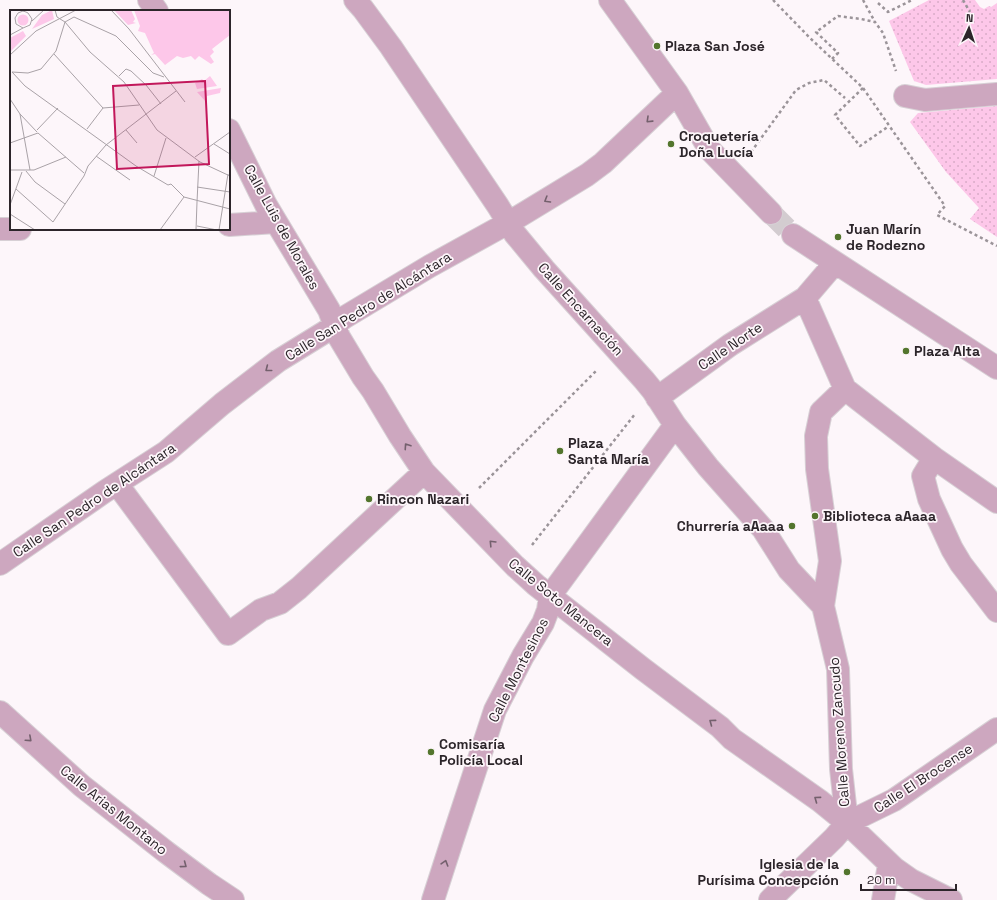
<svg xmlns="http://www.w3.org/2000/svg" width="997" height="900" font-family="'Space Grotesk',sans-serif">
<style>
.park{fill:url(#park-dots)}
.lines{fill:none;stroke-linecap:round;stroke-linejoin:round}
.minor-tunnel{stroke:#d3ccd0;stroke-width:22;stroke-dasharray:22 11;stroke-linecap:butt}
.minor-casing{stroke:#d7d0d5;stroke-width:24}
.path{stroke:#9b9499;stroke-width:2.5;stroke-dasharray:3 3;stroke-linecap:butt}
.minor{stroke:#cda7bf;stroke-width:22}
.oneway{stroke:#74606d}
.poi-dot{fill:#53752d;stroke:#fdf6fa;stroke-width:1.5}
.labels{text-anchor:middle;dominant-baseline:central;stroke-width:3.5;stroke-linejoin:round;paint-order:stroke}
.poi-label{font-size:14px;font-weight:bold;fill:#2c252a;stroke:#fdf6fa;text-anchor:start}
.street-label{font-size:14px;fill:#2c252a;stroke:#fdf6fa}
.inset-road{fill:none;stroke:#a9a2a7;stroke-width:1}
.view{fill:#c2185b;fill-opacity:0.15;stroke:#c2185b;stroke-width:2}
.inset-edge{fill:none;stroke:#2c252a;stroke-width:2}
</style>
<defs>
<pattern id="park-dots" width="8" height="8" patternUnits="userSpaceOnUse"><rect width="8" height="8" fill="#fdc7e9"/><path d="M2 2h.1M6 6h.1" fill="none" stroke="#d9abc8" stroke-width="1.8" stroke-linecap="round"/></pattern>
</defs>
<rect width="100%" height="100%" fill="#fdf6fa"/>
<!-- park -->
<path class="park" d="M 929,0 L 975,0 L 980,7 L 984,9 L 989,6 L 991,7 L 997,3 L 997,79 L 926,85 L 914,81 L 889,21 Z
M 997,106 L 997,237 L 970,219 L 979,208 L 946,172 L 910,122 L 918,113 Z"/>
<g class="lines">
<!-- minor-tunnel -->
<path class="minor-tunnel" d="M 771,213 L 793,235"/>
<defs>
<path id="minor" d="M 149,0 L 157,11
M 355,0 L 363,9 L 391,47 L 498,206 L 515,234 L 544,269 L 644,380 L 653,391 L 675,425 L 708,467 L 763,529 L 789,570 L 823,606
M 610,0 L 677,93 L 709,149 L 771,213
M 905,96 L 925,100 L 997,94
M 229,130 L 266,205 L 329,310 L 339,337 L 363,377 L 373,391 L 400,436 L 424,472 L 515,566 L 536,585 L 643,669 L 720,727 L 732,739 L 820,801 L 847,823 L 894,868 L 911,880 L 951,900
M 229,225 L 276,222
M 0,229 L 20,229
M 793,235 L 997,368
M 805,298 L 845,389 L 934,458 L 997,502
M 845,389 L 821,412 L 816,436 L 817,469 L 830,561 L 823,606 L 838,669 L 841,769 L 847,823
M 657,398 L 730,345 L 805,298 L 835,263
M 934,458 L 923,476 L 929,499 L 952,549 L 961,564 L 997,611
M 117,484 L 228,634 L 261,610 L 280,603 L 299,588 L 424,472
M 0,564 L 104,492 L 166,452 L 222,404 L 278,361 L 325,332 L 345,317 L 430,266 L 508,223 L 587,175 L 603,163 L 677,93
M 0,712 L 82,786 L 166,852 L 209,884 L 233,900
M 433,900 L 452,841 L 495,710 L 523,656 L 543,623 L 548,610 L 550,596 L 675,425
M 770,900 L 834,838 L 847,823 L 894,800 L 997,729
M 883,900 L 889,864"/>
</defs>
<!-- minor casing -->
<use href="#minor" class="minor-casing"/>
<!-- path -->
<path class="path" d="M 773,0 L 810,38 L 863,88 L 945,206 L 937,215 L 997,246
M 863,0 L 875,22
M 963,0 L 970,12
M 878,3 L 888,12 L 912,0
M 832,59 L 838,53 L 816,32 L 838,16 L 861,19 L 875,22 L 883,33 L 896,71
M 863,88 L 835,115 L 860,146 L 889,126
M 751,152 L 796,90 L 809,83 L 824,80 L 845,98
M 479,488 L 597,370
M 532,545 L 635,414"/>
<!-- minor -->
<use href="#minor" class="minor"/>
</g>
<!-- one-way arrows -->
<defs><path id="oneway-chevron" d="M-2-3.5L2.5 0L-2 3.5" fill="none" stroke-width="1.6" stroke-linecap="round" stroke-linejoin="round"/></defs>
<g class="oneway">
<use href="#oneway-chevron" transform="translate(649 120) rotate(136)"/>
<use href="#oneway-chevron" transform="translate(547 200) rotate(149)"/>
<use href="#oneway-chevron" transform="translate(268 369) rotate(142)"/>
<use href="#oneway-chevron" transform="translate(407 446) rotate(-124)"/>
<use href="#oneway-chevron" transform="translate(492 543) rotate(-134)"/>
<use href="#oneway-chevron" transform="translate(712 722) rotate(-143)"/>
<use href="#oneway-chevron" transform="translate(29 739) rotate(42)"/>
<use href="#oneway-chevron" transform="translate(817 799) rotate(-144)"/>
<use href="#oneway-chevron" transform="translate(445 863) rotate(-73)"/>
<use href="#oneway-chevron" transform="translate(184 865) rotate(37)"/>
</g>
<!-- markers -->
<g class="poi-dot">
<circle cx="657" cy="46" r="4"/>
<circle cx="671" cy="144" r="4"/>
<circle cx="838" cy="237" r="4"/>
<circle cx="906" cy="351" r="4"/>
<circle cx="560" cy="451" r="4"/>
<circle cx="369" cy="499" r="4"/>
<circle cx="815" cy="516" r="4"/>
<circle cx="792" cy="526" r="4"/>
<circle cx="431" cy="752" r="4"/>
<circle cx="847" cy="872" r="4"/>
</g>
<g class="labels">
<!-- poi labels -->
<g class="poi-label">
<text x="665" y="46">Plaza San José</text>
<text x="679" y="136">Croquetería<tspan x="679" dy="16">Doña Lucía</tspan></text>
<text x="846" y="229">Juan Marín<tspan x="846" dy="16">de Rodezno</tspan></text>
<text x="914" y="351">Plaza Alta</text>
<text x="568" y="443">Plaza<tspan x="568" dy="16">Santa María</tspan></text>
<text x="377" y="499">Rincon Nazari</text>
<text x="823" y="516">Biblioteca aAaaa</text>
<text x="784" y="526" text-anchor="end">Churrería aAaaa</text>
<text x="439" y="744">Comisaría<tspan x="439" dy="16">Policía Local</tspan></text>
<text x="839" y="864" text-anchor="end">Iglesia de la<tspan x="839" dy="16">Purísima Concepción</tspan></text>
</g>
<!-- street labels -->
<g class="street-label">
<text transform="translate(282 227) rotate(61)">Calle Luis de Morales</text>
<text transform="translate(368 306) rotate(-32)">Calle San Pedro de Alcántara</text>
<text transform="translate(581 309) rotate(48)">Calle Encarnación</text>
<text transform="translate(730 346) rotate(-34)">Calle Norte</text>
<text transform="translate(94 500) rotate(-34)">Calle San Pedro de Alcántara</text>
<text transform="translate(561 602) rotate(39)">Calle Soto Mancera</text>
<text transform="translate(518 670) rotate(-63)">Calle Montesinos</text>
<text transform="translate(839 732) rotate(-94)">Calle Moreno Zancudo</text>
<text transform="translate(923 778) rotate(-33)">Calle El Brocense</text>
<text transform="translate(114 810) rotate(39)">Calle Arias Montano</text>
</g>
</g>
<!-- overview -->
<g transform="translate(10 10)">
<rect width="220" height="220" fill="#fdf6fa"/>
<path d="M 42,0 L 44,9 L 22,19 L 32,5 ZM7.5 10a5.5 5.5 0 1 1 11 0a5.5 5.5 0 1 1-11 0ZM 13,21 L 16,26 L 0,42 L 0,28 Z" fill="#fdc7e9"/>
<path d="M 104,0 L 121,0 L 125,9 L 123,12 L 126,13 L 118,15 ZM 124,0 L 220,0 L 220,25 L 202,39 L 204,42 L 200,46 L 204,52 L 201,54 L 189,46 L 185,50 L 181,46 L 173,48 L 167,46 L 155,55 L 145,44 L 141,45 L 144,43 L 135,23 L 128,21 L 130,16 ZM 200,66 L 207,76 L 187,79 L 185,73 L 192,69 L 194,71 ZM 211,78 L 210,83 L 197,86 L 197,93 L 187,82 Z" fill="#fdc7e9"/>
<path class="inset-road" d="M 12,0 L 13,1 L 16,2 L 18,3 L 22,9 L 20,15 L 13,18 L 6,14 L 5,8 L 8,3 L 13,1 L 16,0M 45,0 L 47,7 L 55,12 L 80,42 L 114,72 L 147,120 L 190,152 L 220,166M 101,0 L 119,19 L 175,92M 22,11 L 34,0M 55,12 L 64,7 L 106,26 L 143,63 L 154,67M 0,25 L 13,18M 44,44 L 93,98M 0,45 L 26,21 L 66,0M 2,62 L 15,76 L 126,156 L 158,175 L 161,174 L 174,187 L 220,199M 2,62 L 18,63 L 31,59 L 46,41 L 55,12M 109,66 L 116,59 L 121,61 L 136,75 L 151,94M 0,89 L 10,104 L 20,160M 93,98 L 129,95M 10,104 L 27,122M 77,119 L 93,98M 27,120 L 48,98M 116,120 L 127,133M 28,123 L 74,163M 0,133 L 28,123M 204,134 L 220,144M 86,146 L 120,170M 185,147 L 220,122M 0,160 L 24,160 L 56,147M 16,161 L 25,172 L 55,194M 144,166 L 156,128M 187,177 L 220,182M 6,179 L 43,212 L 74,166 L 78,156 L 96,135 L 166,81M 187,192 L 189,151M 0,195 L 12,162M 0,204 L 25,220M 187,216 L 207,220M 150,220 L 174,187M 186,220 L 187,192M 209,220 L 218,164"/>
<path class="view" d="M 195,71 L 199,154 L 107,159 L 103,76 Z"/>
<rect width="220" height="220" class="inset-edge"/>
</g>
<!-- north arrow -->
<g transform="translate(969 28) rotate(3)" stroke="#fdf6fa" stroke-width="3" paint-order="stroke">
<path d="M0-3L7 15L0 10L-7 15Z" fill="#2c252a"/>
<text y="-6" font-size="11" font-weight="bold" text-anchor="middle" fill="#2c252a">N</text>
</g>
<!-- scale -->
<path d="M861 884v6h95v-6" fill="none" stroke="#2c252a" stroke-width="2"/>
<text x="867" y="884" font-size="12" fill="#2c252a" stroke="#fdf6fa" stroke-width="3" paint-order="stroke">20 m</text>
</svg>
